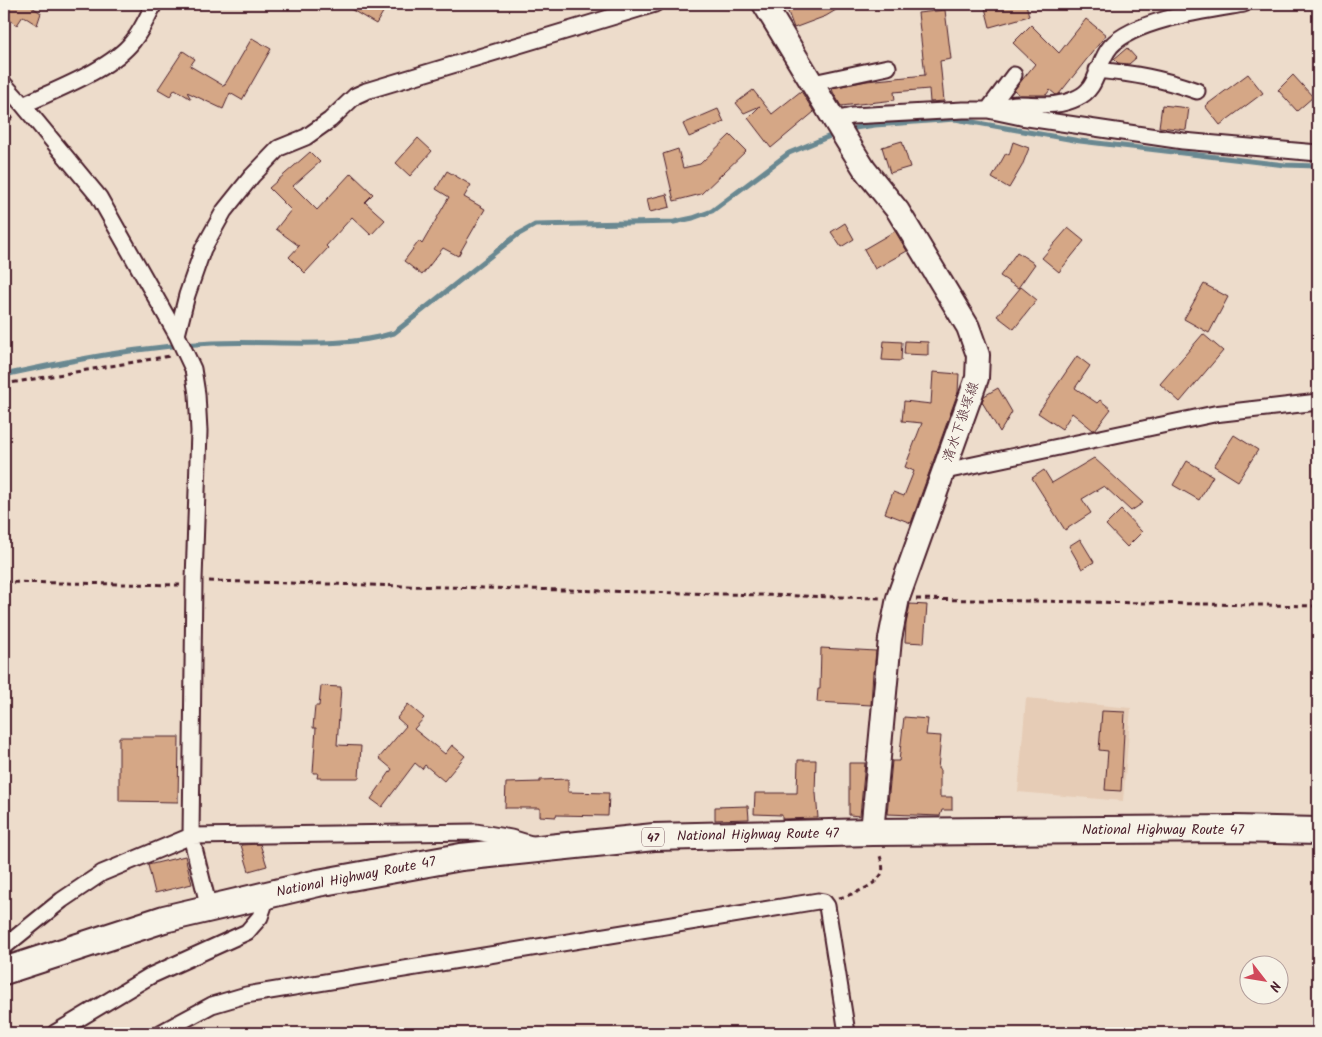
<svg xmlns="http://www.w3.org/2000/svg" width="1322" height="1037" font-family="Kalam,'Klee One',sans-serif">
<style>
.built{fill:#e6ccb6}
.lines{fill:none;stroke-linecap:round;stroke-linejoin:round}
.stream{stroke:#698891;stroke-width:5}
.building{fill:#d5a786;stroke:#4a1f2b}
.minor-casing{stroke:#4a1f2b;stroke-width:19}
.secondary-casing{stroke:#4a1f2b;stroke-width:26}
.trunk-casing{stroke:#4a1f2b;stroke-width:30}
.path{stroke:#4a1f2b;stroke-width:3;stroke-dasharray:5 4;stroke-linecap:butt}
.minor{stroke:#f7f3e8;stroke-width:15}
.secondary{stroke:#f7f3e8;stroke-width:22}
.trunk{stroke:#f7f3e8;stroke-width:26}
.labels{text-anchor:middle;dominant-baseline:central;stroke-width:4;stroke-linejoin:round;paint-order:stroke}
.shield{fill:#f7f3e8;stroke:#7e5f64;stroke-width:1}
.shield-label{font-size:12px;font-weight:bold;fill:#4a1f2b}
.street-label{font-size:14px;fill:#4a1f2b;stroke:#f7f3e8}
</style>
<rect width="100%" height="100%" fill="#eddccb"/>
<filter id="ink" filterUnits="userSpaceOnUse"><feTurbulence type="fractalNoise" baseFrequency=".02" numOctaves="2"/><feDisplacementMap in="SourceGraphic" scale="10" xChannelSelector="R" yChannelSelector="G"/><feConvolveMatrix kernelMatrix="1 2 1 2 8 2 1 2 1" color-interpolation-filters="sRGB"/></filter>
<g filter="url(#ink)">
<!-- built -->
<path class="built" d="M 1316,612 L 1318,612 L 1318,729 L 1311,728 Z
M 1026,698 L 1131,708 L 1123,801 L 1018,792 Z"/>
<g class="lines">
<!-- stream -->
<path class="stream" d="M 848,129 L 875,125 L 955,119 L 1080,141 L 1285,165 L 1318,166
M 4,375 C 73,360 142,346 213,343 C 270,340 340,350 394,333 L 517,235 L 535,225 L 674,222 L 693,218 L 712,211 L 789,153 L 835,134"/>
</g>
<!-- building -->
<path class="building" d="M 4,4 L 30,4 L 29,5 L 41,13 L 37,25 L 23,16 L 17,25 L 4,16 Z
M 342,4 L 388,4 L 376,24 Z
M 785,4 L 846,4 L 826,16 L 794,28 Z
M 984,4 L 1026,4 L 1029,16 L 990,27 Z
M 945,10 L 951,59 L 940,61 L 944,101 L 930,102 L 929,89 L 894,92 L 895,100 L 841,106 L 833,92 L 832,88 L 867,81 L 925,75 L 918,13 Z
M 1086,19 L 1106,35 L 1059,94 L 1056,95 L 1050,90 L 1046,95 L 1020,95 L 1014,90 L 1035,64 L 1013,43 L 1031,25 L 1059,53 Z
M 252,38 L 271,49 L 242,100 L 230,93 L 223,109 L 187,92 L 191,99 L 175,89 L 170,96 L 158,89 L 183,51 L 195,59 L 190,66 L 224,86 Z
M 1127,48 L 1136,58 L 1129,64 L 1118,63 L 1114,59 Z
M 1248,74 L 1263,93 L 1220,125 L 1205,106 Z
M 1293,75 L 1313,97 L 1297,111 L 1278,90 Z
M 753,90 L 772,114 L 801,91 L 814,112 L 771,148 L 748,118 L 760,106 L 744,113 L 736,103 Z
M 1162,105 L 1189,108 L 1186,130 L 1159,127 Z
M 718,109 L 724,122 L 689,137 L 683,124 Z
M 730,135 L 746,151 L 701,194 L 674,201 L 663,154 L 678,149 L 683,168 L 700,164 Z
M 418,138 L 432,151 L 410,176 L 396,163 Z
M 902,141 L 910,167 L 890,173 L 882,147 Z
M 1013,142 L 1029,148 L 1022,166 L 1009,188 L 992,178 L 1006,153 L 1009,155 Z
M 310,152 L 320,162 L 293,186 L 317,210 L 351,173 L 373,194 L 365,202 L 385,220 L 371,235 L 352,217 L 326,246 L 328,248 L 305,273 L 289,257 L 299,246 L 276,229 L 291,210 L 269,188 Z
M 447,171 L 471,185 L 464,197 L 485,209 L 458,256 L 443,248 L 422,275 L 404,261 L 419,241 L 422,244 L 449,197 L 436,189 Z
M 667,194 L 670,207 L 650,212 L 647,199 Z
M 845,223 L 854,239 L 841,247 L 831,232 Z
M 1068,228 L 1084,241 L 1059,272 L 1042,258 Z
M 895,231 L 907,251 L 875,269 L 864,249 Z
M 1017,252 L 1035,264 L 1018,288 L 1000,276 Z
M 1204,284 L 1228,297 L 1209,333 L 1184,319 Z
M 1021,287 L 1037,300 L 1014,329 L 997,316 Z
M 1203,334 L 1223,351 L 1180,402 L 1160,384 Z
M 884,341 L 902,342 L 901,361 L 882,360 Z
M 905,341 L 928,342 L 928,355 L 904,354 Z
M 1077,356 L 1090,366 L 1075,388 L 1097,403 L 1100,400 L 1111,409 L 1095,430 L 1093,430 L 1072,413 L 1062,429 L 1038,413 Z
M 933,372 L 959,374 L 958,392 L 911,523 L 885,513 L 893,492 L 904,496 L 914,471 L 905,467 L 922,423 L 902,421 L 904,401 L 931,404 Z
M 998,388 L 1012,412 L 1000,432 L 982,402 L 984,396 Z
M 1234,435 L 1258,450 L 1238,481 L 1214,466 Z
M 1094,458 L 1143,503 L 1131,511 L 1104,486 L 1082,499 L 1091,513 L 1065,530 L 1032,478 L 1044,470 L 1052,483 Z
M 1187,461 L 1213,476 L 1199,500 L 1173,485 Z
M 1121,510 L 1142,532 L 1127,547 L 1106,525 Z
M 1080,539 L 1094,562 L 1082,569 L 1069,546 Z
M 910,604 L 927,605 L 924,643 L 905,642 L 906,624 Z
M 821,648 L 876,651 L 874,671 L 873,671 L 871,705 L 817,702 L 818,689 L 820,689 Z
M 321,686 L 341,687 L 337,745 L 361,746 L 359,778 L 317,778 L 318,773 L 313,773 L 316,728 L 313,728 L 315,706 L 319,706 Z
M 408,704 L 424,718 L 414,729 L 445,754 L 452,745 L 465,756 L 444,781 L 425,765 L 422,769 L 415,763 L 382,807 L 371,799 L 392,769 L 379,758 L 406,726 L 397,718 Z
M 1102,711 L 1125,712 L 1121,791 L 1105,790 L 1108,751 L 1099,750 Z
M 904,717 L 928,719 L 926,735 L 941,736 L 938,769 L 940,769 L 940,797 L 952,797 L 952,810 L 942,810 L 940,816 L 887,814 L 892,761 L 899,761 Z
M 119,737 L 179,737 L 178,802 L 119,801 Z
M 798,760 L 816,760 L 815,793 L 816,793 L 818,818 L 782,819 L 782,815 L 754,814 L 755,793 L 797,793 Z
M 849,763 L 865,763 L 860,816 L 849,815 Z
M 568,779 L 568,792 L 609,793 L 608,816 L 556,815 L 556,817 L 540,816 L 540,808 L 505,808 L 506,783 L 540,782 L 540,780 Z
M 748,806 L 749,819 L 715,820 L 715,807 Z
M 260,844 L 267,866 L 249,871 L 241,845 Z
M 185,856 L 192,884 L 155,893 L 148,865 Z"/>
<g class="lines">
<defs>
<path id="minor" d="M 1097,70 C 1136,74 1160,78 1197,91
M 813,83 L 888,67
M 4,84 L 23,105 L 99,197 L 177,335 L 193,369 L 197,394 L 199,431 L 194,580 L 191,836 L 209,908
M 23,105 C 55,90 112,69 133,41 C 142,30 148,16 154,4
M 995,109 C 1002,107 1010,104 1017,104 C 1038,104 1057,108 1077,98 C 1099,89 1096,63 1111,46 C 1136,19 1209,10 1244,4
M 988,110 L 1014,75
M 835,120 L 852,116 L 963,110 L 988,110 L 1021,117 L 1183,141 L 1318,153
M 177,335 L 187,295 L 203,249 L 224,211 L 252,176 L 279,148 L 306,137 L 330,120 L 355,96 L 366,91 L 655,4
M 945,471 L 1214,414 L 1318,402
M 4,947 L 62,900 L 102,873 L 191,836 L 476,832 L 511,838 L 531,844
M 55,1033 L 150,976 L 247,932 L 260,917 L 268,894
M 160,1033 L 212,1005 L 246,995 L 818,901 L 824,902 L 827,906 L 847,1033"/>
<path id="secondary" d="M 764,4 L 847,141 L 865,170 L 898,211 L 968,327 L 978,355 L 977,378 L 898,598 L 890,639 L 872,832"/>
<path id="trunk" d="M 4,971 L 164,919 L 318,883 L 461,857 L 654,837 L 872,832 L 1234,829 L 1318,831"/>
</defs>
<!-- minor casing -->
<use href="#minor" class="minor-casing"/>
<!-- secondary casing -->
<use href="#secondary" class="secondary-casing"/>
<!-- trunk casing -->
<use href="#trunk" class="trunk-casing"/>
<!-- path -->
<path class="path" d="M 1317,4 L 1318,5
M 4,127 L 13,116
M 4,384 L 170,356
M 209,581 L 880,598
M 4,582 L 181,585
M 916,599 L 1318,606
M 839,898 C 852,895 876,886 882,873 C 884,867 881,859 879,853"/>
<!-- minor -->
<use href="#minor" class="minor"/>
<!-- secondary -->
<use href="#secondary" class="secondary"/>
<!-- trunk -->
<use href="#trunk" class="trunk"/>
</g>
</g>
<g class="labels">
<!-- shield labels -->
<rect class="shield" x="642" y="827.5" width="22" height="19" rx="4"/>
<g class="shield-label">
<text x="653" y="837">47</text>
</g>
<!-- street labels -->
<g class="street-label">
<text transform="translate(961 422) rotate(-71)">清水下狼塚線</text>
<text x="1163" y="830">National Highway Route 47</text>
<text transform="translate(758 835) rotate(-1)">National Highway Route 47</text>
<text transform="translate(356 877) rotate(-11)">National Highway Route 47</text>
</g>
</g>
<!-- margin -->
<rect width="1322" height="1037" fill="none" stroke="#f7f3e8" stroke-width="20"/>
<rect x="10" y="10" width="1302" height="1017" fill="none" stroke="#4a1f2b" stroke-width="2" filter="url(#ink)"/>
<!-- north arrow -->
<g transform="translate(1264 980) rotate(121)"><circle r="24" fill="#f7f3e8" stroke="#b29e9c"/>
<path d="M0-4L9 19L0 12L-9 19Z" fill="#d1495b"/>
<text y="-8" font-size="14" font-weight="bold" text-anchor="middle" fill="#4a1f2b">N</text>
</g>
</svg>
